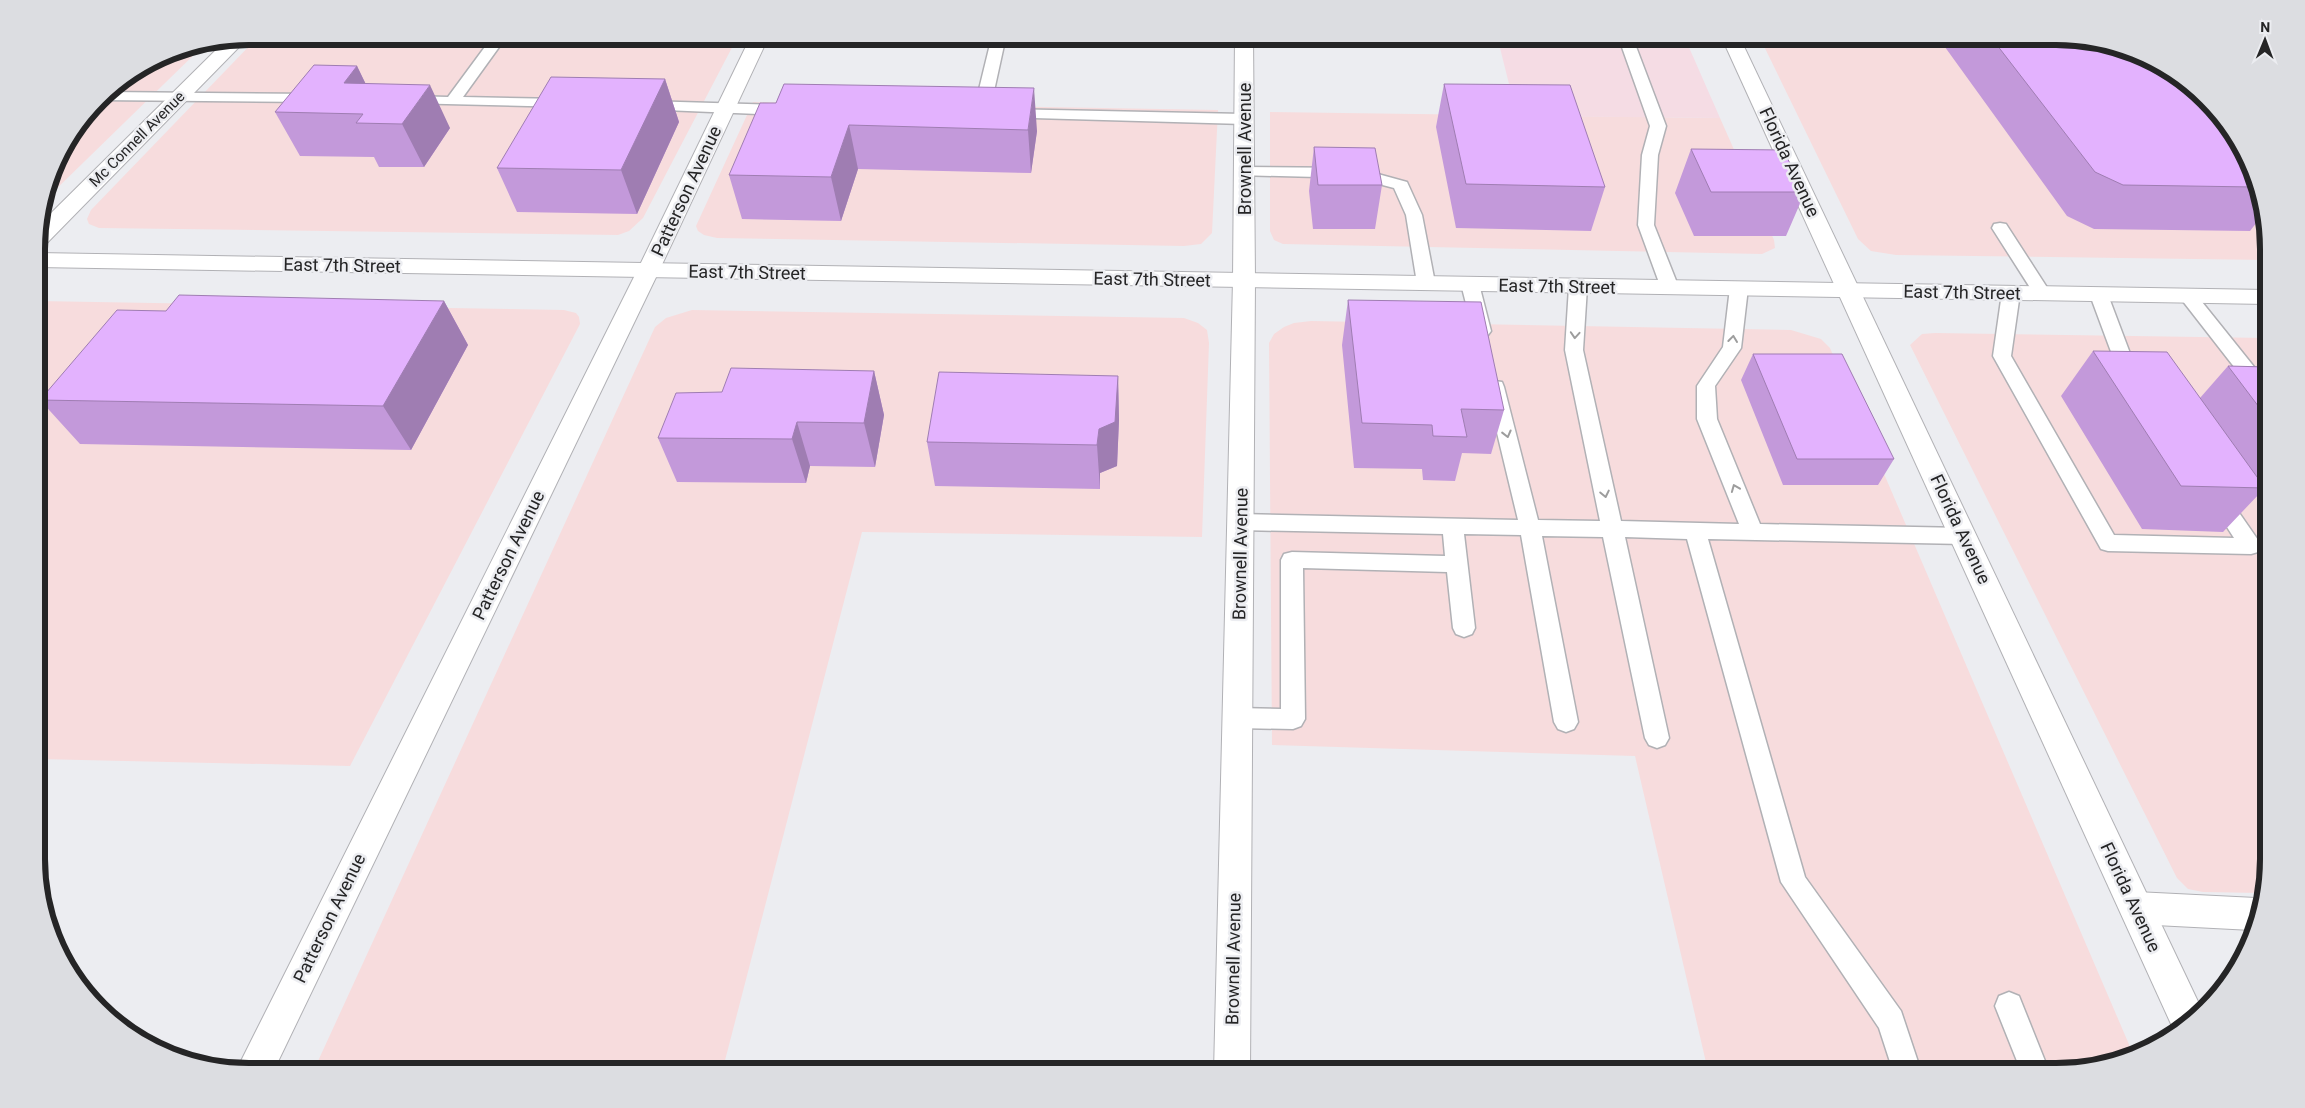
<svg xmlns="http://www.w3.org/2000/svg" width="2305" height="1108" font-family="Roboto,sans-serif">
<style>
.commercial{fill:#f7dcdd}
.industrial{fill:#f5dce4}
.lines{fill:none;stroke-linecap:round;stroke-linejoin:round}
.service-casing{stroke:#b1b1b5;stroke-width:3}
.minor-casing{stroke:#b1b1b5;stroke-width:2}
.tertiary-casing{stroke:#b1b1b5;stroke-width:2}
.primary-casing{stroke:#b1b1b5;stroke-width:2}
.service{fill:#fff;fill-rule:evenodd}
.minor{fill:#fff;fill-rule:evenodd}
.tertiary{fill:#fff;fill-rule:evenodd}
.primary{fill:#fff;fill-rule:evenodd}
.wall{fill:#c399da}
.shaded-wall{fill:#9f7db2}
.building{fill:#e3b2fe;stroke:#9f7db2}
.oneway{stroke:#9d9d9d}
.labels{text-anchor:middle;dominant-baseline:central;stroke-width:5;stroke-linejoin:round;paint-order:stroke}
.far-street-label{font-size:15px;fill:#252526;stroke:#ecedf1}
.street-label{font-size:18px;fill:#252526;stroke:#ecedf1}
.rim{fill:none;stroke:#252526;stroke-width:6}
</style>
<rect width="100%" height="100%" fill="#ecedf1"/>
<!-- commercial -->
<path class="commercial" d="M 259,36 L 738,36 L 643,218 L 629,231 L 618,235 L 99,228 L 89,224 L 87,219 L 91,210 Z
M 1759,36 L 2056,36 L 2233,130 L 2267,221 L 2267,260 L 1896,255 L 1871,251 L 1858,239 Z
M 204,45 L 46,199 L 58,155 L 108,89 L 168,52 Z
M 753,102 L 1218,110 L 1212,233 L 1201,244 L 1184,246 L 717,238 L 704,235 L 698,231 L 696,226 Z
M 1270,112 L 1720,118 L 1774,240 L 1775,248 L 1762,254 L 1283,244 L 1274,240 L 1270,231 Z
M 37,301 L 564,310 L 576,313 L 579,317 L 580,324 L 350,766 L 38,759 Z
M 692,310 L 1184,318 L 1198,323 L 1207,330 L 1209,343 L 1202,537 L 862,532 L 722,1072 L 313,1072 L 655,327 L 666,318 Z
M 1311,321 L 1791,330 L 1821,339 L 1830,348 L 2134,1056 L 2124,1061 L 2070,1071 L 1708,1071 L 1635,756 L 1272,745 L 1269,343 L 1274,334 L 1284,327 L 1294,323 Z
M 1935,333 L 2267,338 L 2269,860 L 2261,893 L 2203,892 L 2188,889 L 2177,878 L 1910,345 L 1922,334 Z"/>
<!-- industrial -->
<path class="industrial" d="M 1497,36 L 1684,36 L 1720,118 L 1517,116 Z"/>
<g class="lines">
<defs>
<path id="service" d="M 493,36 L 507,36 L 463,97 L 563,99 L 571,104 L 568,107 L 404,103 L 402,100 L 409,96 L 448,97 Z
M 992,36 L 1006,36 L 989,114 L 981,119 L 973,114 Z
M 1618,36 L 1632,36 L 1666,126 L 1658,155 L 1654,225 L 1679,288 L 1676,292 L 1664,292 L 1661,288 L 1638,225 L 1642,155 L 1650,126 Z
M 107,92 L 316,94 L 323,98 L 316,102 L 100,100 Z
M 646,101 L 785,105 L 793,110 L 785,115 L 641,109 L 638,106 L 641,103 Z
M 1006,109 L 1244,114 L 1252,119 L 1244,124 L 1001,117 L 998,114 Z
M 1243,167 L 1356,168 L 1407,182 L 1422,215 L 1435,283 L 1432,287 L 1420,287 L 1417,283 L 1406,215 L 1394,188 L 1356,178 L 1237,175 L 1235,172 Z
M 2000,223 L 2006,224 L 2048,289 L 2051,293 L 2048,297 L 2036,297 L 1992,228 L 1994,224 Z
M 1470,278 L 1476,280 L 1479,284 L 1491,331 L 1488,335 L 1476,335 L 1473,331 L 1461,284 L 1464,280 Z
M 1578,281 L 1584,283 L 1587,287 L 1583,350 L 1621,521 L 1739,524 L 1697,419 L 1697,386 L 1723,347 L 1730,288 L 1733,284 L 1745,284 L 1748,288 L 1741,348 L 1715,386 L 1717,419 L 1760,524 L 1964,528 L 1971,530 L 1975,536 L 1971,542 L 1964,544 L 1708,539 L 1805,877 L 1901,1011 L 1921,1071 L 1893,1071 L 1879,1028 L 1781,882 L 1687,539 L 1625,537 L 1669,738 L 1665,745 L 1657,748 L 1649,745 L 1645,738 L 1603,537 L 1542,536 L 1578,722 L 1574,729 L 1566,732 L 1558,729 L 1554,722 L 1521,535 L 1464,534 L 1475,628 L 1472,634 L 1464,637 L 1456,634 L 1453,628 L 1447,572 L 1303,568 L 1305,719 L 1301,726 L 1293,729 L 1237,728 L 1229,725 L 1225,718 L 1229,711 L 1237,708 L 1281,709 L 1281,560 L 1284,554 L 1292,552 L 1445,556 L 1443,534 L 1240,530 L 1233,528 L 1230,522 L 1233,516 L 1240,514 L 1518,520 L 1486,387 L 1488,382 L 1495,381 L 1502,382 L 1504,387 L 1538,520 L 1600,521 L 1565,350 L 1569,287 L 1572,283 Z
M 2011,287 L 2017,289 L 2020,293 L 2011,356 L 2114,535 L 2234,538 L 2207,496 L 2210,491 L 2217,488 L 2224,491 L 2258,540 L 2262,546 L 2258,552 L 2251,554 L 2108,551 L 2101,549 L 1993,356 L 2002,293 L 2005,289 Z
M 2099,289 L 2105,291 L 2108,295 L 2131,356 L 2144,376 L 2142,380 L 2135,382 L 2128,380 L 2113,357 L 2090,295 L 2093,291 Z
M 2188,290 L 2194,292 L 2267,383 L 2267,395 L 2256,395 L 2182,300 L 2179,296 L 2182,292 Z
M 2009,992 L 2019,996 L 2049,1071 L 2021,1071 L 1995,1006 L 1999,996 Z"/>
<path id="minor" d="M 751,36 L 769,36 L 659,271 L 273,1072 L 249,1072 L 237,1069 L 637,271 Z
M 1235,36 L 1253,36 L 1255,280 L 1250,1072 L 1214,1072 L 1233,280 Z
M 245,37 L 246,39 L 243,43 L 45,245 L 37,247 L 39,225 L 225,41 Z
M 2136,892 L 2256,898 L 2260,899 L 2252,930 L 2136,924 L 2124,919 L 2119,908 L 2124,897 Z"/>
<path id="tertiary" d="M 1721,36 L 1739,36 L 2202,1010 L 2176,1035 Z"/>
<path id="primary" d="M 37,253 L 2267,290 L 2267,304 L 37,267 Z"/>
</defs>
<!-- service casing -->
<use href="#service" class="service-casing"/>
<!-- minor casing -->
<use href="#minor" class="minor-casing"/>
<!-- tertiary casing -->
<use href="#tertiary" class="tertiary-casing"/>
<!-- primary casing -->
<use href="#primary" class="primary-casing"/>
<!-- service -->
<use href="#service" class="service"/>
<!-- minor -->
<use href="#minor" class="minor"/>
<!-- tertiary -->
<use href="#tertiary" class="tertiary"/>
<!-- primary -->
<use href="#primary" class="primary"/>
</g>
<!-- wall -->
<path class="wall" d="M 1937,36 L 2056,36 L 2150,58 L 2196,89 L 2233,130 L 2264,213 L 2250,231 L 2094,229 L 2067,216 Z
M 357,66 L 365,83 L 450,128 L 424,167 L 379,167 L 374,157 L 300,156 L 275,112 Z
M 665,79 L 679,122 L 637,214 L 517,212 L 497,168 Z
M 784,84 L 1037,131 L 1031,173 L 858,169 L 841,221 L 742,219 L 729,175 L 776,103 Z
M 1444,84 L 1605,187 L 1591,231 L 1456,228 L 1436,127 Z
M 1314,147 L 1382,185 L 1375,229 L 1313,229 L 1309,191 Z
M 1691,149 L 1805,192 L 1786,236 L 1694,236 L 1675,193 Z
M 1348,300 L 1504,410 L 1491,454 L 1462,453 L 1455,481 L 1423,480 L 1422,469 L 1354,468 L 1342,345 Z
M 444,301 L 468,345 L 411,450 L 80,444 L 40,400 L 166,311 Z
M 2093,351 L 2200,398 L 2228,366 L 2267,367 L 2268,502 L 2261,492 L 2223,532 L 2142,529 L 2061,396 Z
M 1753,354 L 1894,459 L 1878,485 L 1783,485 L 1741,380 Z
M 874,371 L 884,415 L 875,467 L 810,466 L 806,483 L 677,482 L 658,438 L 722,392 Z
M 1118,376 L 1119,420 L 1117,466 L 1100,473 L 1100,489 L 935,486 L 927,442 Z"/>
<!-- shaded-wall -->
<path class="shaded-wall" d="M 357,66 L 378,109 L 363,114 L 344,83 Z
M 665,79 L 679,122 L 637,214 L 621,170 Z
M 430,85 L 450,128 L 424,167 L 402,124 Z
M 1034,88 L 1037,131 L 1031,173 L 1028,130 Z
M 849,125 L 858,169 L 841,221 L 831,177 Z
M 444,301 L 468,345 L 411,450 L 383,406 Z
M 874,371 L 884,415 L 875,467 L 864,423 Z
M 1118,376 L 1119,420 L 1117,466 L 1100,473 L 1100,489 L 1097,445 L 1099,429 Z
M 797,422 L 810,466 L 806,483 L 792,439 Z"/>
<!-- building -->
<path class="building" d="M 1990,36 L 2056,36 L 2150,58 L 2190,85 L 2233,132 L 2254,187 L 2123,185 L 2095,172 Z
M 314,65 L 357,66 L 344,83 L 430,85 L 402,124 L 356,123 L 363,114 L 275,112 Z
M 551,77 L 665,79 L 621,170 L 497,168 Z
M 784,84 L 1034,88 L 1028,130 L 849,125 L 831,177 L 729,175 L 760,103 L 776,103 Z
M 1444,84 L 1570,85 L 1605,187 L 1466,184 Z
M 1314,147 L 1375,148 L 1382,185 L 1318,185 Z
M 1691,149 L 1783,150 L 1805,192 L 1711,192 Z
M 179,295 L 444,301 L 383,406 L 40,400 L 117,310 L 166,311 Z
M 1348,300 L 1481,302 L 1504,410 L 1461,409 L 1467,437 L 1433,436 L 1432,425 L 1362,423 Z
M 2093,351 L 2167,352 L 2265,488 L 2181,486 Z
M 1753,354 L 1842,354 L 1894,459 L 1797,459 Z
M 2228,366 L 2267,367 L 2268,419 Z
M 731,368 L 874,371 L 864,423 L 797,422 L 792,439 L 658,438 L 676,393 L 722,392 Z
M 939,372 L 1118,376 L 1115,422 L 1099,429 L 1097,445 L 927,442 Z"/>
<!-- one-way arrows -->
<defs><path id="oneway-chevron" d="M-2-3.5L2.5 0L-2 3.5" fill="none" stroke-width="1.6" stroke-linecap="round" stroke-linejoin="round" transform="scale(1.25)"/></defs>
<g class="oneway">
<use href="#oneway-chevron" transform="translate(1575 335) rotate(94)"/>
<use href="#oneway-chevron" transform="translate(1733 339) rotate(-83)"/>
<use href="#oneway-chevron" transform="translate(1507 434) rotate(76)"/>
<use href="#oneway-chevron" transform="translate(1735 488) rotate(-112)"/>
<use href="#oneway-chevron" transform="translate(1605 494) rotate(78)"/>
</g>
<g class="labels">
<!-- far-street labels -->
<g class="far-street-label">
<text transform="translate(137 139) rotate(-45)">Mc Connell Avenue</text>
</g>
<!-- street labels -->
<g class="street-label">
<text transform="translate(1244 149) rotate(-90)">Brownell Avenue</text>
<text transform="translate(1790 162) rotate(65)">Florida Avenue</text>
<text transform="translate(686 191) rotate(-65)">Patterson Avenue</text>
<text transform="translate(342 265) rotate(1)">East 7th Street</text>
<text transform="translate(747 272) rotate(1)">East 7th Street</text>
<text transform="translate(1152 279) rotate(1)">East 7th Street</text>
<text transform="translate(1557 286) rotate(1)">East 7th Street</text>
<text transform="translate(1962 292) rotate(1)">East 7th Street</text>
<text transform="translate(1961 529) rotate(65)">Florida Avenue</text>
<text transform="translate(1240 554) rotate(-89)">Brownell Avenue</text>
<text transform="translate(508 555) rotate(-64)">Patterson Avenue</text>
<text transform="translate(2131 897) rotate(65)">Florida Avenue</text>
<text transform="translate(329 918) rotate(-64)">Patterson Avenue</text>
<text transform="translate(1233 959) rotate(-89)">Brownell Avenue</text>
</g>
</g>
<!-- crop -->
<path d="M0 0H2305V1108H0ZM249 45H2056A204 204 0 0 1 2260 249V859A204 204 0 0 1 2056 1063H249A204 204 0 0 1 45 859V249A204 204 0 0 1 249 45Z" fill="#dcdde1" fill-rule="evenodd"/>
<path class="rim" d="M249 45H2056A204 204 0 0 1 2260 249V859A204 204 0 0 1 2056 1063H249A204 204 0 0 1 45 859V249A204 204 0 0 1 249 45Z"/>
<!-- north arrow -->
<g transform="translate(2265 40) rotate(1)" stroke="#ecedf1" stroke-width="4" paint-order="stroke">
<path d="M0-4L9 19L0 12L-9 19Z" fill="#252526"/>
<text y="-8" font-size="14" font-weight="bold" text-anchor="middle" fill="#252526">N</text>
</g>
</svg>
